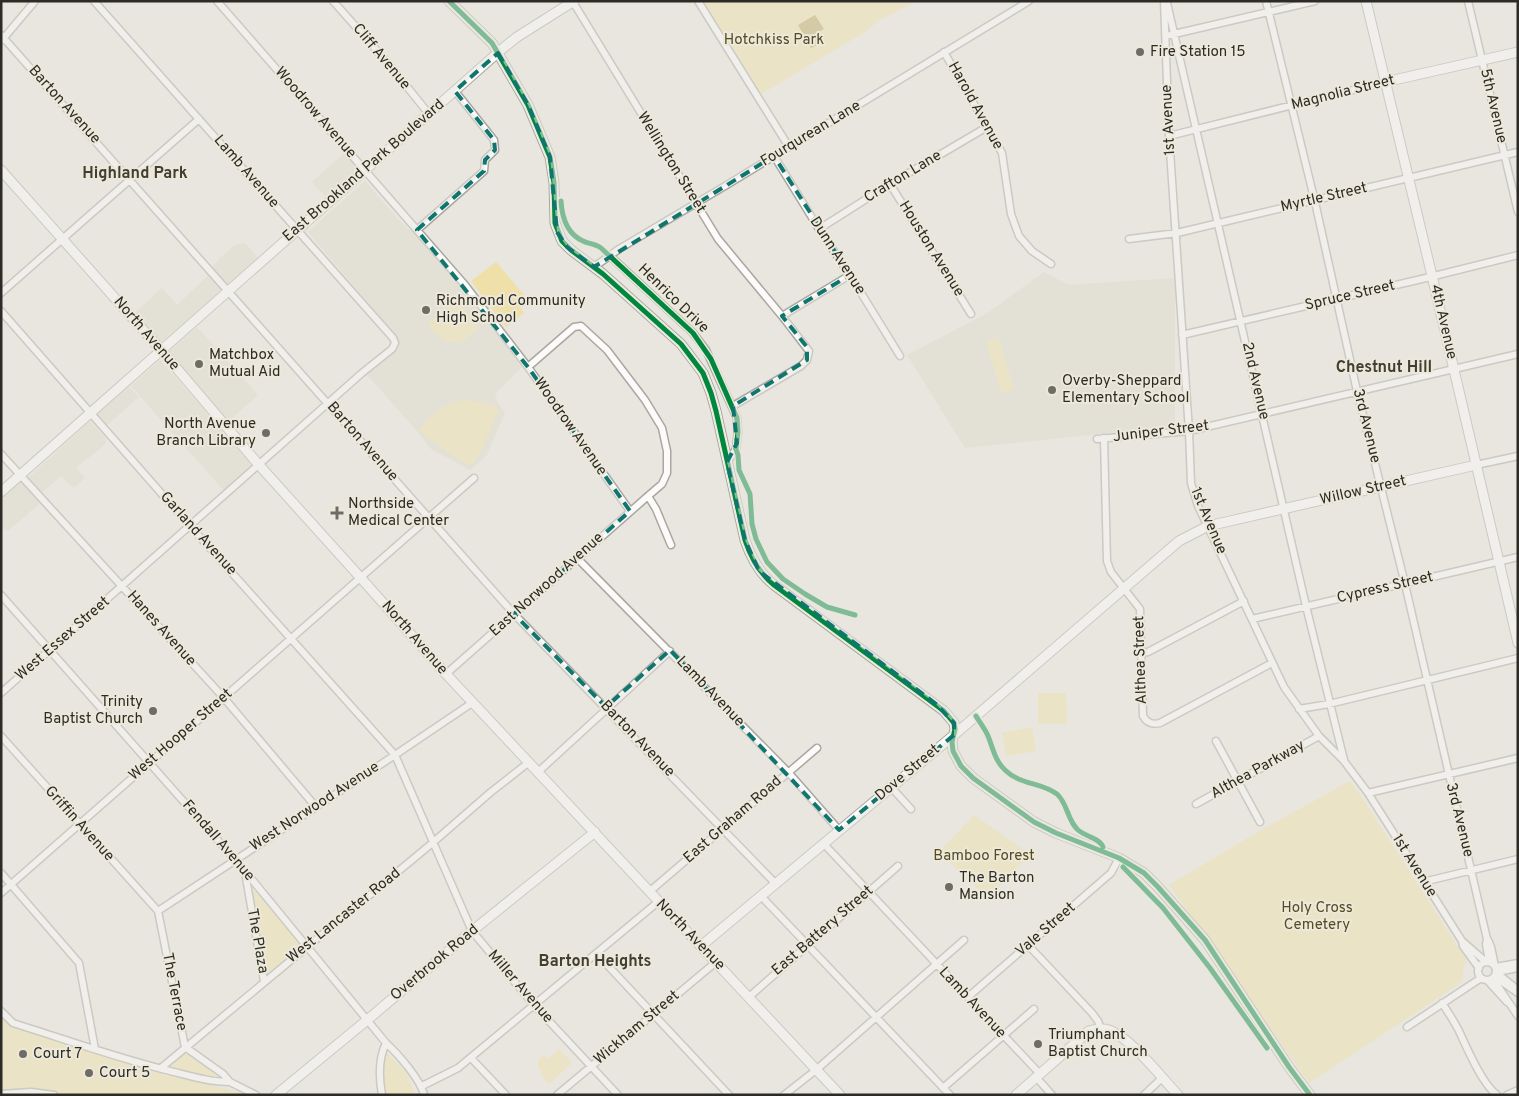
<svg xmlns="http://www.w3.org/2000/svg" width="1519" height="1096" font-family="Overpass,sans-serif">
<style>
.built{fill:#dedacb}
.green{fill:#efdfa8}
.water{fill:#bca961}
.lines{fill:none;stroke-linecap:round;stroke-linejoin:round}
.street-casing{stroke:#a9a7a2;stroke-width:9}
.secondary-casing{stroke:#a9a7a2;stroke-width:11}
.street{stroke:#fcfbfa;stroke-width:6}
.secondary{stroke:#fcfbfa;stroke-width:9}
.cycleway-casing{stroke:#ece8da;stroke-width:8}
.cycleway{stroke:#00873e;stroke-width:5}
.marked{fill:none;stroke:#0f766e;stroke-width:4;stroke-dasharray:10 6;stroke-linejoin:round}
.poi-dot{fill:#6e6c66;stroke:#ece8da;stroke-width:2}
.labels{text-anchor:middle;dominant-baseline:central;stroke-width:4;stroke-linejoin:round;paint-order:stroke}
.park-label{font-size:15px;fill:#564b23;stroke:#ece8da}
.poi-label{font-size:15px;fill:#2d2b26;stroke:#ece8da;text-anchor:start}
.street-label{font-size:15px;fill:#2d2b26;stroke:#ece8da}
.neighbourhood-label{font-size:16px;font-weight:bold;fill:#413e33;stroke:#ece8da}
</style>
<rect width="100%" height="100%" fill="#e8e6de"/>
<!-- built -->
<path class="built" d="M 344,153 L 358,168 L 326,197 L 312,182 Z
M 365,181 L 405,227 L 414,233 L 457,283 L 522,367 L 495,394 L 498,403 L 505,413 L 486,456 L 470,470 L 431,449 L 419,433 L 367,375 L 398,348 L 399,344 L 398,338 L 308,232 Z
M 245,243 L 258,258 L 159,344 L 134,314 L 162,288 L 177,305 L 210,274 L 214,265 L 220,258 L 235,245 Z
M 1044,272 L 1068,285 L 1175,278 L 1175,426 L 965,448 L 907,355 L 986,314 Z
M 197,327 L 258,395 L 228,422 L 168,353 Z
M 160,360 L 254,466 L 225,492 L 131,386 Z
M 128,386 L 139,397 L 106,426 L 96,413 Z
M 90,421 L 106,439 L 105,444 L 98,450 L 76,468 L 85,478 L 74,488 L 61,476 L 41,493 L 28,478 Z
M 21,481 L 40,503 L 8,531 L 1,528 L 1,498 Z"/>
<!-- green -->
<path class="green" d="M 703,1 L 916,1 L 878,21 L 868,30 L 761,94 Z
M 496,262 L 525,296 L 517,302 L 524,313 L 506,327 L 471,281 Z
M 456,298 L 477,324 L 477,328 C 467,340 454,349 439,337 C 435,333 431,329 429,324 L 430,321 Z
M 999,338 L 1014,389 L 1001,393 L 986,341 Z
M 465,400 L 481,402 L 499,408 L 484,445 L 474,463 L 468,465 L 450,454 L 419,430 C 431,414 444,403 465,400 Z
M 1038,693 L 1066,693 L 1067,724 L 1038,724 Z
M 1032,727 L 1036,751 L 1006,756 L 1002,733 Z
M 1350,781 L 1363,799 L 1467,961 L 1464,965 L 1462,982 L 1309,1083 L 1169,885 L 1258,832 Z
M 974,815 L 1030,854 L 988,899 L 939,852 Z
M 253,891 L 256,892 L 300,945 L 299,948 L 268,973 L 265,970 L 252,893 Z
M 1,1016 L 11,1026 L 99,1055 L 249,1095 L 64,1095 L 32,1089 L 1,1091 Z
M 559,1049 L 572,1063 L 549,1084 L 540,1074 L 541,1072 L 537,1061 L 544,1055 L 548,1059 Z
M 182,1053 L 185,1053 L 216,1074 L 213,1077 L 172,1068 L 171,1063 Z
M 387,1053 L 407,1074 L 415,1095 L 383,1095 C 382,1083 380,1063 387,1053 Z"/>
<!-- water -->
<path class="water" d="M 815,15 L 824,29 L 814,35 L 819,44 L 811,48 L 798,25 Z"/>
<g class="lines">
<defs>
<path id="street" d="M 217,1 L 465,285 L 528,367 L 630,511
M 333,1 L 387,62 L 429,114
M 698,1 L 789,147
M 1164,1 L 1169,136 L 1189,431 L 1191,483 L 1198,506 L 1284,687 L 1319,736 L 1344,761 L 1368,793 L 1462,941 L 1463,946 L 1479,968
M 1266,1 L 1315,202 L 1357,391 L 1405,584 L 1487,939 L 1486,944 L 1489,962
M 1468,1 L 1518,212
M 573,2 L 718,239 L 782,316 L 809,351 L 807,360 L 801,366 L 733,406
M 1167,3 L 1306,606 L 1344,760
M 1,35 L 514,614 L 775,883
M 1170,35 L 1315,1
M 2,40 L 35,1
M 944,52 L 1002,153 L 1011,214 L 1019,236 L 1032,251 L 1051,264
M 1169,136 L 1385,82
M 774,156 L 819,229 L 850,275 L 900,356
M 890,184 L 971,314
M 819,229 L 890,184 L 987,127
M 417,230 L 484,171 L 485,160 L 495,150 L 494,140 L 455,91
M 1129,239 L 1177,233 L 1518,152
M 610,256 L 693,333 L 706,350 L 737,418 L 738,432 L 736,449 L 727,462
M 594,267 L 619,249 L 725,186 L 1029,1
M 1,293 L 199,119
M 1,311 L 190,526 L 395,755 L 472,931 L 534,1005 L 618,1095
M 782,316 L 850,275
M 1182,335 L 1426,278 L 1518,255
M 1104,438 L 1107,561 L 1111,572 L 1140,609 L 1143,716 C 1147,723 1152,725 1160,723 L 1272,663
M 1097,439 L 1189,431 L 1518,354
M 1,454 L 224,698 L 316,807
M 1476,465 L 1518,456
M 648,496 L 656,509 L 671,545
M 577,558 L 788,772 L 839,830
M 1,595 L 245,871 L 386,1043 C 398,1054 421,1080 424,1095
M 1252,619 L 1518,557
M 1142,653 L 1148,652 L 1244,601
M 446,674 L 648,496 L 662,484 L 667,473 L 667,451 L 662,428 L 645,400 L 607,350 L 581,326 L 574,327 L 528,367
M 1,693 L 362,373 L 392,349 L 395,343 L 393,338 L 94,1
M 1299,709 L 1329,704 L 1518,658
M 1,736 L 158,911
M 1216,741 L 1260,822
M 537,773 L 670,651
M 890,786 L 911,809
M 1368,793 L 1518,758
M 1196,804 L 1319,736
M 823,843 L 1040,1074
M 245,872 L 264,981
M 1,873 L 79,963 L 95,1049
M 1423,882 L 1518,859
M 649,892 L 817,748
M 1,893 L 474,478
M 761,896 L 950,1095
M 158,911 L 395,755 L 472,703
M 158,911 L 185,1047 L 223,1074 L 230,1082 L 256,1095
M 1488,940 L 1491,947 L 1495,966
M 1462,941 L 1486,962
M 1028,945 L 1092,1013 L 1098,1021 L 1101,1029
M 597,954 L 729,1095
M1478 971a9 9 0 1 1 18 0a9 9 0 1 1-18 0Z
M 1496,967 L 1518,963
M 1497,972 L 1518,968
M 1497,973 L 1518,990
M 1495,977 L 1518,993
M 1493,979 L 1518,1016
M 1488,981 L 1507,1002
M 749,997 L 898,866
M 968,997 L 1111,873 L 1119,858
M 1442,1003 C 1448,1012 1454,1021 1459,1031 C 1467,1048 1482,1084 1497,1095
M 1,1011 L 13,1023 C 64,1039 114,1057 166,1070 C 187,1075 208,1082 230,1082
M 1407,1027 L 1481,978
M 471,1058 L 506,1095
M 161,1068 L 430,845 L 491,792 L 528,763
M 1036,1077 L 1052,1095
M 422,1086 L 458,1068 L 658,902
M 943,1088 L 1034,1009
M 1,1094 L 31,1092 L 54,1095
M 382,1095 C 379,1078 378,1059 386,1043
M 557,1095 L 716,962
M 784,1095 L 816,1070 L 964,940
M 1144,1095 L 1162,1078
M 1507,1095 L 1518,1090"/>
<path id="secondary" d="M 449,1 L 492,43 L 528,105 L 550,157 L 554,183 L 555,223 L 562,241 L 571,250 L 603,274 L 681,344 L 703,373 L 711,393 L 716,411 L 745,540 C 751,558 759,573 774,585 L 944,711 L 954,723 L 955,729 L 952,742 L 953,751 L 961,766 L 973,778 L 1034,822 L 1056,833 L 1119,858 L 1144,873 L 1158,887 L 1205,940 L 1289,1067 L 1310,1095
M 1366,1 L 1433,280 L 1518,643
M 1385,82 L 1518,52
M 1,170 L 161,350 L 259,465 L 360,577 L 446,674 L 840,1095
M 1,492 L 502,49 L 517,37 L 574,1
M 701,946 L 954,735 L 1179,541 L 1208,526 L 1476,465
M 276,1095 L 372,1016 L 472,931 L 595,832
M 1016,1095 L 1089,1031 C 1096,1029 1102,1028 1109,1030 C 1130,1037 1162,1078 1178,1095"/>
</defs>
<!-- street casing -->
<use href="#street" class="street-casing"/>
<!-- secondary casing -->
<use href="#secondary" class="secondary-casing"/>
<!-- street -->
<use href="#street" class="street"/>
<!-- secondary -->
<use href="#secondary" class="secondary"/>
<defs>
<path id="cycleway" d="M 449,1 L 492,43 L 528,105 L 550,157 L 554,183 L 555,223 L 562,241 L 571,250 L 603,274 L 681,344 L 703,373 L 711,393 L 716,411 L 745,540 C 751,558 759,573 774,585 L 944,711 L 954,723 L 955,729 L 952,742 L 953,751 L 961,766 L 973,778 L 1034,822 L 1056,833 L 1119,858 L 1144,873 L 1158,887 L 1205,940 L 1289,1067 L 1310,1095
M 561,201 C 562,218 567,234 583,241 C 589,244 596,244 601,248 L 693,333 L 711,359 L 737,418 L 738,432 L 736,449 L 738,455 L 739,470 L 750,494 L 752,524 L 756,539 L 767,562 L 783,579 L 805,594 L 827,607 L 855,615
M 976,716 C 980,723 985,729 988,736 C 993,748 995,761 1005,770 C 1020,785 1041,782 1057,794 C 1068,804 1067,820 1078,830 C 1086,837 1100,838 1103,847
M 1123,867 L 1163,908 L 1210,968 L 1267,1048"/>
</defs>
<!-- cycleway casing -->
<use href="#cycleway" class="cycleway-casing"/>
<!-- cycleway -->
<use href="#cycleway" class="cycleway"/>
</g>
<!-- marked area -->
<path d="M0 0H1519V1096H0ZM 498,53 L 528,105 L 550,157 L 557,232 L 567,247 L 594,267 L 774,156 L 850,275 L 782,316 L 807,347 L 807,360 L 733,406 L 737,443 L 727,462 L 745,540 L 759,571 L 936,704 L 954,723 L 954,735 L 839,830 L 670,650 L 606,707 L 514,614 L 630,511 L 528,367 L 417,230 L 484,171 L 485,160 L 495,150 L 494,140 L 455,91 Z" fill="#e8e6de" fill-opacity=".55" fill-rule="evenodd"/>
<path class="marked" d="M 498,53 L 528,105 L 550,157 L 557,232 L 567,247 L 594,267 L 774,156 L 850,275 L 782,316 L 807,347 L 807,360 L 733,406 L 737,443 L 727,462 L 745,540 L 759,571 L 936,704 L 954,723 L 954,735 L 839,830 L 670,650 L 606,707 L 514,614 L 630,511 L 528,367 L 417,230 L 484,171 L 485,160 L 495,150 L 494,140 L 455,91 Z"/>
<!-- markers -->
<g class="poi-dot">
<circle cx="1140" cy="52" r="5"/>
<circle cx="426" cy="310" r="5"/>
<circle cx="199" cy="364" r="5"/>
<circle cx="1052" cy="390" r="5"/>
<circle cx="266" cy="433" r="5"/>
<path d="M334.5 505.5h5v5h5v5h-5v5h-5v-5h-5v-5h5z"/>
<circle cx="153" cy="711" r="5"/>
<circle cx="949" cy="887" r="5"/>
<circle cx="1038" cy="1044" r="5"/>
<circle cx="23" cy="1054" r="5"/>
<circle cx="89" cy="1073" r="5"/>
</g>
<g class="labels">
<!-- park labels -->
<g class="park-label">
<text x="774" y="40">Hotchkiss Park</text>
<text x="984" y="856">Bamboo Forest</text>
<text x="1317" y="908">Holy Cross<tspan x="1317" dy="17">Cemetery</tspan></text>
</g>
<!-- poi labels -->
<g class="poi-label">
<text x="1150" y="52">Fire Station 15</text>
<text x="436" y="301">Richmond Community<tspan x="436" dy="17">High School</tspan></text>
<text x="209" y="355">Matchbox<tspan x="209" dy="17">Mutual Aid</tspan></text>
<text x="1062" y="381">Overby-Sheppard<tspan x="1062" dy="17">Elementary School</tspan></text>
<text x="256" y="424" text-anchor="end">North Avenue<tspan x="256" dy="17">Branch Library</tspan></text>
<text x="348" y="504">Northside<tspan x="348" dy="17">Medical Center</tspan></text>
<text x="143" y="702" text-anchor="end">Trinity<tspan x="143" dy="17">Baptist Church</tspan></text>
<text x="959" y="878">The Barton<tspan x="959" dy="17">Mansion</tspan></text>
<text x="1048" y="1035">Triumphant<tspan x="1048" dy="17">Baptist Church</tspan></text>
<text x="33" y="1054">Court 7</text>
<text x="99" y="1073">Court 5</text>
</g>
<!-- street labels -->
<g class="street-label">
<text transform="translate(381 57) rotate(50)">Cliff Avenue</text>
<text transform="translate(1343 93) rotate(-14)">Magnolia Street</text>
<text transform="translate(64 105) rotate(48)">Barton Avenue</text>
<text transform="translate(975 106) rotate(61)">Harold Avenue</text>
<text transform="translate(1493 106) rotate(77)">5th Avenue</text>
<text transform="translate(315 113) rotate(49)">Woodrow Avenue</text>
<text transform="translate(1169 120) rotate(-93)">1st Avenue</text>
<text transform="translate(811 134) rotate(-31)">Fourqurean Lane</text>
<text transform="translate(671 163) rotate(58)">Wellington Street</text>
<text transform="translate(364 171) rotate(-41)">East Brookland Park Boulevard</text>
<text transform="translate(246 172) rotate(49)">Lamb Avenue</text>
<text transform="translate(903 177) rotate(-31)">Crafton Lane</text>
<text transform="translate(1324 198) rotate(-13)">Myrtle Street</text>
<text transform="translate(931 249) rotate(58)">Houston Avenue</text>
<text transform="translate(837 256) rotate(57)">Dunn Avenue</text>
<text transform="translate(1350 296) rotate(-13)">Spruce Street</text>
<text transform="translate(673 299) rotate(44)">Henrico Drive</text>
<text transform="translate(1443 322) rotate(77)">4th Avenue</text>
<text transform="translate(146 334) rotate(49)">North Avenue</text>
<text transform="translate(1255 381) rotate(77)">2nd Avenue</text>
<text transform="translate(1366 426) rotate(76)">3rd Avenue</text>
<text transform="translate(570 427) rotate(55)">Woodrow Avenue</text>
<text transform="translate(1161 432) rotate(-7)">Juniper Street</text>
<text transform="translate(362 442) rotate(49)">Barton Avenue</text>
<text transform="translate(1363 491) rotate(-13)">Willow Street</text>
<text transform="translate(1208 521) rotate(67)">1st Avenue</text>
<text transform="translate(198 534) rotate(48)">Garland Avenue</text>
<text transform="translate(547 585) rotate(-42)">East Norwood Avenue</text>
<text transform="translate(1385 588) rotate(-13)">Cypress Street</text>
<text transform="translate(161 629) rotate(48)">Hanes Avenue</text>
<text transform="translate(414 638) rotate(49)">North Avenue</text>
<text transform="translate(63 639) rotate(-41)">West Essex Street</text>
<text transform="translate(1141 660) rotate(-92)">Althea Street</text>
<text transform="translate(710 692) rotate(46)">Lamb Avenue</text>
<text transform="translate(181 735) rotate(-41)">West Hooper Street</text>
<text transform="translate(637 739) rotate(46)">Barton Avenue</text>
<text transform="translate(1258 770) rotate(-29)">Althea Parkway</text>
<text transform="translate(908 773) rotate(-40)">Dove Street</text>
<text transform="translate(315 807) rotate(-33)">West Norwood Avenue</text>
<text transform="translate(733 820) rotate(-41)">East Graham Road</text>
<text transform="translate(1459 820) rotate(76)">3rd Avenue</text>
<text transform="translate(79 824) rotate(48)">Griffin Avenue</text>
<text transform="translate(218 841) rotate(49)">Fendall Avenue</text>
<text transform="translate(1414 866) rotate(58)">1st Avenue</text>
<text transform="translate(344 916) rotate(-39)">West Lancaster Road</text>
<text transform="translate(1046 930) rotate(-41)">Vale Street</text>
<text transform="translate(823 931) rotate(-41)">East Battery Street</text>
<text transform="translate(690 935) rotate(46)">North Avenue</text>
<text transform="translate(257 941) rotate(80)">The Plaza</text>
<text transform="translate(435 963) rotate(-40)">Overbrook Road</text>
<text transform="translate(520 987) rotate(49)">Miller Avenue</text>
<text transform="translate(174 992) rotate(79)">The Terrace</text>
<text transform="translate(972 1003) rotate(47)">Lamb Avenue</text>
<text transform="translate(637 1028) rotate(-40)">Wickham Street</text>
</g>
<!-- neighbourhood labels -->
<g class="neighbourhood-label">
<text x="135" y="174">Highland Park</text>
<text x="1384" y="368">Chestnut Hill</text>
<text x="595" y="962">Barton Heights</text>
</g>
</g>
<!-- border -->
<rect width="1519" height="1096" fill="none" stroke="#2d2b26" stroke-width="5"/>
</svg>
